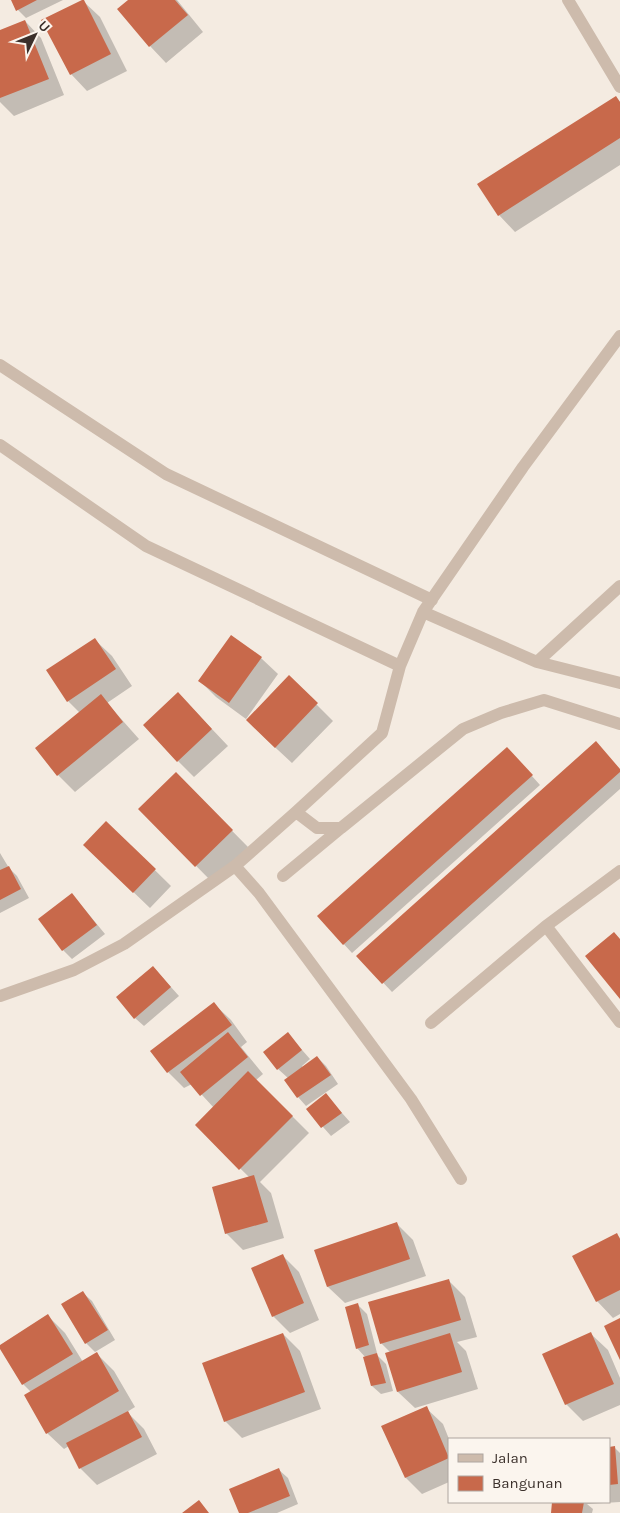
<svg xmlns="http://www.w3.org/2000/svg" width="620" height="1513" font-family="Karla,sans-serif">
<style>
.shadow{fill:#0003}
.building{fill:#c8694b}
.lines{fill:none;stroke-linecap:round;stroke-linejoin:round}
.minor{stroke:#cdbbac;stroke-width:12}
</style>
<rect width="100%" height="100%" fill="#f4ebe1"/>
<!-- shadow -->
<path class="shadow" d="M 12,0 L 63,0 L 26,18 L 18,10 Z
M 130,0 L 177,0 L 203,32 L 166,63 L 150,46 L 119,10 Z
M 83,1 L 100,17 L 127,71 L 87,91 L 71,74 Z
M 25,21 L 41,38 L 64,95 L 14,116 L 0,102 L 0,31 Z
M 616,97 L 620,102 L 620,165 L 515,232 L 499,215 Z
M 95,640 L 112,656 L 132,686 L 107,703 L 139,739 L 75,792 L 58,775 L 37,748 L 80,713 L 68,701 L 48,671 Z
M 261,658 L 278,674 L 246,719 L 216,697 L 200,681 Z
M 289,677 L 333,721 L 292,763 L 264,737 Z
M 194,710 L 228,746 L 194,777 L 178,761 Z
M 515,757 L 540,785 L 352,953 L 319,917 Z
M 620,769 L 620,789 L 392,992 L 358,956 Z
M 176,774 L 248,847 L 213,883 L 140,809 Z
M 106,822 L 171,886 L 150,908 L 101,861 Z
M 0,853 L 9,868 L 17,876 L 29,898 L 0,913 Z
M 72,894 L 105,934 L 72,959 L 63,950 Z
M 153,967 L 179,996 L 144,1026 L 135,1018 Z
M 214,1004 L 231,1020 L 247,1042 L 241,1047 L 263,1074 L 256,1080 L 309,1133 L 260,1182 L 271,1193 L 284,1238 L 243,1250 L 226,1233 L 249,1177 L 196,1125 L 214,1108 L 192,1084 L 184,1088 L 168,1072 Z
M 288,1034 L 310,1059 L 302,1066 L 303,1068 L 317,1057 L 326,1066 L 338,1084 L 306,1106 L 298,1097 L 288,1078 L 278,1069 Z
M 326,1095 L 350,1122 L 331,1136 L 308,1110 Z
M 396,1223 L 413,1240 L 426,1276 L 345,1303 L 328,1287 L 316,1251 Z
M 617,1235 L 620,1238 L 620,1314 L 613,1318 L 597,1301 Z
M 283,1256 L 299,1272 L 319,1320 L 290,1333 L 273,1316 Z
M 449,1281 L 465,1297 L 477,1337 L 457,1342 L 466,1351 L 478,1389 L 415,1408 L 398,1392 L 386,1354 L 390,1352 L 381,1343 Z
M 83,1293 L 92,1301 L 115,1340 L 95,1352 L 86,1343 L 63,1305 Z
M 358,1305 L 367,1314 L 377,1353 L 376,1354 L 386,1364 L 393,1391 L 381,1394 L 372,1386 L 366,1358 L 357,1348 Z
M 48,1316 L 65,1333 L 83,1362 L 97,1354 L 114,1371 L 135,1407 L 127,1412 L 144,1429 L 157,1454 L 97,1485 L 80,1468 L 69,1446 L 64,1449 L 47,1433 L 31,1392 L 23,1384 L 0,1346 Z
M 283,1334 L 300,1351 L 321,1409 L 242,1438 L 225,1421 Z
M 591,1334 L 608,1350 L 620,1378 L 620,1405 L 583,1421 L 566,1404 Z
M 426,1408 L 443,1424 L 449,1439 L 449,1482 L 422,1494 L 406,1478 Z
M 614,1447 L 620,1453 L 620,1502 L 587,1504 L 593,1509 L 592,1513 L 552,1513 L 554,1502 L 609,1502 L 609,1448 Z
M 279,1470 L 288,1478 L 298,1504 L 277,1513 L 240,1513 Z"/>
<!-- building -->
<path class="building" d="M 11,0 L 37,0 L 16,11 Z
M 82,0 L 84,0 L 111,54 L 70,75 L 41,20 Z
M 128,0 L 175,0 L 188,15 L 149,47 L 117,9 Z
M 25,20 L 49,79 L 0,98 L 0,30 Z
M 616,96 L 620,102 L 620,138 L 498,216 L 477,184 Z
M 231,635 L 262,657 L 229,703 L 198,681 Z
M 95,638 L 116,669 L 67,702 L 46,670 Z
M 289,675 L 318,703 L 275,748 L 246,720 Z
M 178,692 L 212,729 L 177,762 L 143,725 Z
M 101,694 L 123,722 L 57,776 L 35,748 Z
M 596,741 L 620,769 L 620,772 L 382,984 L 356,956 Z
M 507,747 L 533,775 L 343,945 L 317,916 Z
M 176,772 L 233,830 L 195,867 L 138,809 Z
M 106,821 L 156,869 L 133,893 L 83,845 Z
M 9,866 L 21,889 L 0,900 L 0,870 Z
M 72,893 L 97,925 L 62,951 L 38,919 Z
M 614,932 L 620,939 L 620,999 L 585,956 Z
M 153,966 L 171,987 L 134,1019 L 116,997 Z
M 214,1002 L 232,1025 L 167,1073 L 150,1051 Z
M 228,1032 L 248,1057 L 200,1096 L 180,1072 Z
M 288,1032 L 302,1050 L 277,1070 L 263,1052 Z
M 317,1056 L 331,1075 L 297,1098 L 284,1080 Z
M 248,1071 L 293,1116 L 239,1170 L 195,1125 Z
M 326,1093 L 342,1113 L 321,1128 L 306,1109 Z
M 254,1175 L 268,1222 L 225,1234 L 212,1187 Z
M 397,1222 L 410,1259 L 327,1287 L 314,1250 Z
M 617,1233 L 620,1239 L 620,1290 L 596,1302 L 572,1256 Z
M 283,1254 L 304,1303 L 272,1317 L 251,1268 Z
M 449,1279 L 461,1320 L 380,1344 L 368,1302 Z
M 83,1291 L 108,1330 L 85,1344 L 61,1304 Z
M 358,1303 L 369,1345 L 356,1349 L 345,1307 Z
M 48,1314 L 73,1354 L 22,1385 L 0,1349 L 0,1345 Z
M 620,1318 L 620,1360 L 604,1326 Z
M 591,1332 L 614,1384 L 565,1405 L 542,1354 Z
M 283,1333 L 305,1392 L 224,1422 L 202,1363 Z
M 450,1333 L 462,1372 L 397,1392 L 385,1353 Z
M 97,1352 L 119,1391 L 46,1434 L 24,1395 Z
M 377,1353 L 386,1383 L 371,1386 L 363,1357 Z
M 427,1406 L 449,1458 L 405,1478 L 381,1426 Z
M 128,1411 L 142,1437 L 79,1469 L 66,1443 Z
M 615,1446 L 618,1484 L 609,1485 L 609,1447 Z
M 279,1468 L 290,1496 L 248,1513 L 239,1513 L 229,1489 Z
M 199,1500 L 209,1513 L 182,1513 Z
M 552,1502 L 584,1502 L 582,1513 L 551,1513 Z"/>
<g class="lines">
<!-- minor -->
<path class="minor" d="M 568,0 L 620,87
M 0,365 L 166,474 L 432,600
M 0,445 L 146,546 L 400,666
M 423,612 L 537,662 L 620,683
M 537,662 L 620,586
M 296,812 L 317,828 L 341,828 L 463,729 L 501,713 L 544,700 L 620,724
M 235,866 L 259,893 L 411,1099 L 461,1179
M 283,876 L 341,828
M 546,926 L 620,1022
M 0,996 L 74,970 L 124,944 L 235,866 L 296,812 L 382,733 L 400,666 L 423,612 L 523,467 L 620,336
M 431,1023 L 546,926 L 620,871"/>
</g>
<!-- legend -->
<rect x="448" y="1438" width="162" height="65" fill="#fbf5ee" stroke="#aea6a0"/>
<rect x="458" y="1454" width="25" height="8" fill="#cdbbac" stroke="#aea6a0"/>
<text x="492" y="1463" font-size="15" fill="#3b302b">Jalan</text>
<rect x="458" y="1476" width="25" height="15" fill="#c8694b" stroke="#aea6a0"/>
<text x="492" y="1488" font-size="15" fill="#3b302b">Bangunan</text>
<!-- north arrow -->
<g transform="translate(35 35) rotate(47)" stroke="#fbf5ee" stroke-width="4" paint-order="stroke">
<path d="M0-4L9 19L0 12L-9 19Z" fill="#3b302b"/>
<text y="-8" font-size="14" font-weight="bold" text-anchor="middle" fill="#3b302b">U</text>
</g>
</svg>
